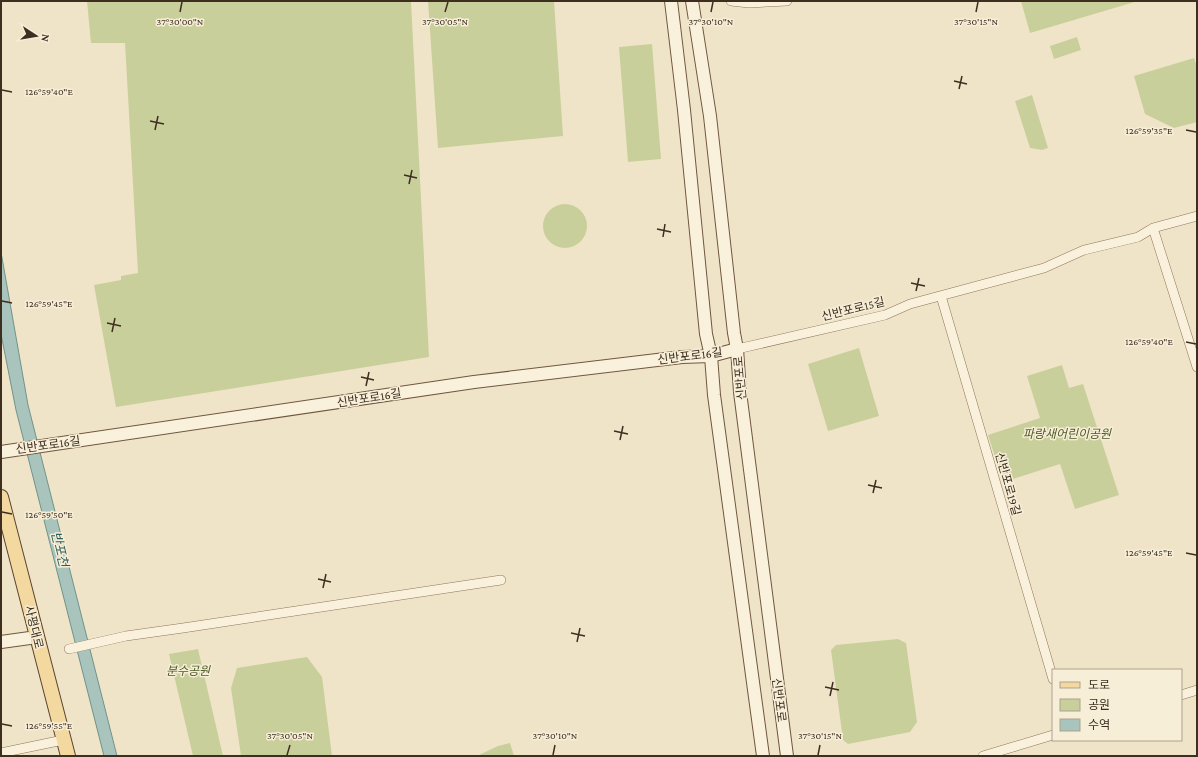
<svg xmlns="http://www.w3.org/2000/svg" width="1198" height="757" font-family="'Crimson Pro','Noto Sans KR',serif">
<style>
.green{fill:#c9cf9b}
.water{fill:#a9c4bc;stroke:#6f938a}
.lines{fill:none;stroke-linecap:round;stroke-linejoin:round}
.street-casing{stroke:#8d765c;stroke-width:10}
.secondary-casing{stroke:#6f573f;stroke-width:14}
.primary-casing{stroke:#5b4430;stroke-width:16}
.street{stroke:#faf1dc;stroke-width:9}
.secondary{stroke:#faf1dc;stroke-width:12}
.primary{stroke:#f3d9a0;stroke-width:14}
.ticks{fill:none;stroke:#3d2e20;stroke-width:1.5}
.labels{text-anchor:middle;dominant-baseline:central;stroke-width:3;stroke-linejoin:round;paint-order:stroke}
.street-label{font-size:12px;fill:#3d2e20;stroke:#f7eed8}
.park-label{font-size:12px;font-style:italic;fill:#4d5a26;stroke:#f7eed8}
.water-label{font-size:13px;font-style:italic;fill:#2f5d5a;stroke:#f7eed8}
.ticks-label{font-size:10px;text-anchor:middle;fill:#3d2e20;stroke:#f7eed8;stroke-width:3;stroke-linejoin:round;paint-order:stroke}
</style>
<rect width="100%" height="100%" fill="#f0e4c8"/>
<!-- green -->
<path class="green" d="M 87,1 L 411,1 L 429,357 L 116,407 L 94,285 L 121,280 L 121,276 L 138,273 L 125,43 L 91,43 Z
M 428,1 L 554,1 L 563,136 L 438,148 Z
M 1021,1 L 1138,1 L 1030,33 Z
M 1077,37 L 1081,50 L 1054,59 L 1050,46 Z
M 652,44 L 661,159 L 628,162 L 619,47 Z
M 1194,58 L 1197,67 L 1197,122 L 1174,128 L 1145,114 L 1134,76 Z
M 1032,95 L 1048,148 L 1042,150 L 1030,148 L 1015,101 Z
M543 226a22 22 0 1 1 44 0a22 22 0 1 1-44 0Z
M 859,348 L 879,416 L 828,431 L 808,364 Z
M 1062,365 L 1069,388 L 1083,384 L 1119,495 L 1075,509 L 1060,464 L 1003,482 L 988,435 L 1040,418 L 1027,376 Z
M 898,639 L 906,643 L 917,722 L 910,732 L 848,744 L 843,740 L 831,650 L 836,645 Z
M 198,649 L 223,756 L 193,756 L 169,654 Z
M 307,657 L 322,677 L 332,756 L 241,756 L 231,688 L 237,668 Z
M 510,743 L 514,756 L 477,756 L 498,746 Z"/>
<!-- water -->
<path class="water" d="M 1,252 L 28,405 L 117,756 L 104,756 L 16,410 L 1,334 Z"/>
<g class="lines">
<defs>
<path id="street" d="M 731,1 L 749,3 L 787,1
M 1153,228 L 1197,216
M 941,296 L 1053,679
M 737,349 L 885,315 L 910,304 L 1044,268 L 1084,250 L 1138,237 L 1153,228 L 1197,367
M 69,649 L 126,636 L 183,628 L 501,580
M 1181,695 L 1197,690
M 1,753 L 63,740
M 983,756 L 1053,735"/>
<path id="secondary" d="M 671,1 L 684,110 L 706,334 L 711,356 L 714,395 L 763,756
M 692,1 L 710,116 L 734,333 L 737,349 L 740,392 L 787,756
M 1,452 L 474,382 L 682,357 L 711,356 L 737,349
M 1,642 L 37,637"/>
<path id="primary" d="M 1,497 L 68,756"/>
</defs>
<!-- street casing -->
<use href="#street" class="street-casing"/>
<!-- secondary casing -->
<use href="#secondary" class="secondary-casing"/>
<!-- primary casing -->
<use href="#primary" class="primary-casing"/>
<!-- street -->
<use href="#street" class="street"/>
<!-- secondary -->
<use href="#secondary" class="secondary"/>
<!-- primary -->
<use href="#primary" class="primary"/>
</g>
<!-- ticks -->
<path class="ticks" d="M 180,12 L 182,2M 445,12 L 448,2M 711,12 L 713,2M 976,12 L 978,2M 954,81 L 967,84M 959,89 L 962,76M 2,90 L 12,92M 150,121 L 164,124M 155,130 L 158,116M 1186,130 L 1196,132M 404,175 L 417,178M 409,184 L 412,170M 657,229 L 671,232M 663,237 L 665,224M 911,283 L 925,286M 916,291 L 919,278M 2,301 L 12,303M 107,323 L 121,326M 112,332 L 115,318M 1186,342 L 1196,344M 361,377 L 374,380M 366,386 L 369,372M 614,431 L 628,434M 620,440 L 623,426M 868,485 L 882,488M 873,493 L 876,480M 2,512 L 12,514M 1186,553 L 1196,555M 318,579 L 331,582M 323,588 L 326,574M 571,633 L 585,636M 577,642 L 580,628M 825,687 L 839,690M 830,696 L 833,682M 2,724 L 12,726M 287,755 L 290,745M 553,755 L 555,745M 818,755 L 820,745"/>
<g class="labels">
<!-- street labels -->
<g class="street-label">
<text transform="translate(853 309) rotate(-14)">신반포로15길</text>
<text transform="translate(690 356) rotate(-7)">신반포로16길</text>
<text transform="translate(740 378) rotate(-95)">신반포로</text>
<text transform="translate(369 398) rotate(-9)">신반포로16길</text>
<text transform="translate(48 445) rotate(-8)">신반포로16길</text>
<text transform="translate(1008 484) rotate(74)">신반포로19길</text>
<text transform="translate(34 627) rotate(76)">사평대로</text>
<text transform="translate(779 700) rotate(83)">신반포로</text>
</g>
<!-- park labels -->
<g class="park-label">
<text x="1067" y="434">파랑새어린이공원</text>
<text x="188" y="671">분수공원</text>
</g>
<!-- water labels -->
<g class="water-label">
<text transform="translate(60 549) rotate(76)">반포천</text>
</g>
</g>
<g class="ticks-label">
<text x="180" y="25">37°30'00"N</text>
<text x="445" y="25">37°30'05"N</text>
<text x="711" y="25">37°30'10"N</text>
<text x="976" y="25">37°30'15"N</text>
<text x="49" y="95">126°59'40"E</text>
<text x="1149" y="134">126°59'35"E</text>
<text x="49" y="307">126°59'45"E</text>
<text x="1149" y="345">126°59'40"E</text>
<text x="49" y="518">126°59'50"E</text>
<text x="1149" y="556">126°59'45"E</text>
<text x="49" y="729">126°59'55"E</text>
<text x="290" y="739">37°30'05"N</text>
<text x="555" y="739">37°30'10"N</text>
<text x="820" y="739">37°30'15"N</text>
</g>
<!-- border -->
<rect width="1198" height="757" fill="none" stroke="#3d2e20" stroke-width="4"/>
<!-- legend -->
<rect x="1052" y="669" width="130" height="72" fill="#f7eed8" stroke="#ada18e"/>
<rect x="1060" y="682" width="20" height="6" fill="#f3d9a0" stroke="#ada18e"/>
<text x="1088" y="689" font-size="12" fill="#3d2e20">도로</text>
<rect x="1060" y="699" width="20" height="12" fill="#c9cf9b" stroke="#ada18e"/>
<text x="1088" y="709" font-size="12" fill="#3d2e20">공원</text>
<rect x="1060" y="719" width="20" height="12" fill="#a9c4bc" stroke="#ada18e"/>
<text x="1088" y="729" font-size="12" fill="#3d2e20">수역</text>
<!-- north arrow -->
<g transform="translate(36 36) rotate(102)" stroke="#f7eed8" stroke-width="3" paint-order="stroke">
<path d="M0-3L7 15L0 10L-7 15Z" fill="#3d2e20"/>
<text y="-6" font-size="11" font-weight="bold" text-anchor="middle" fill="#3d2e20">N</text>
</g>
</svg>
